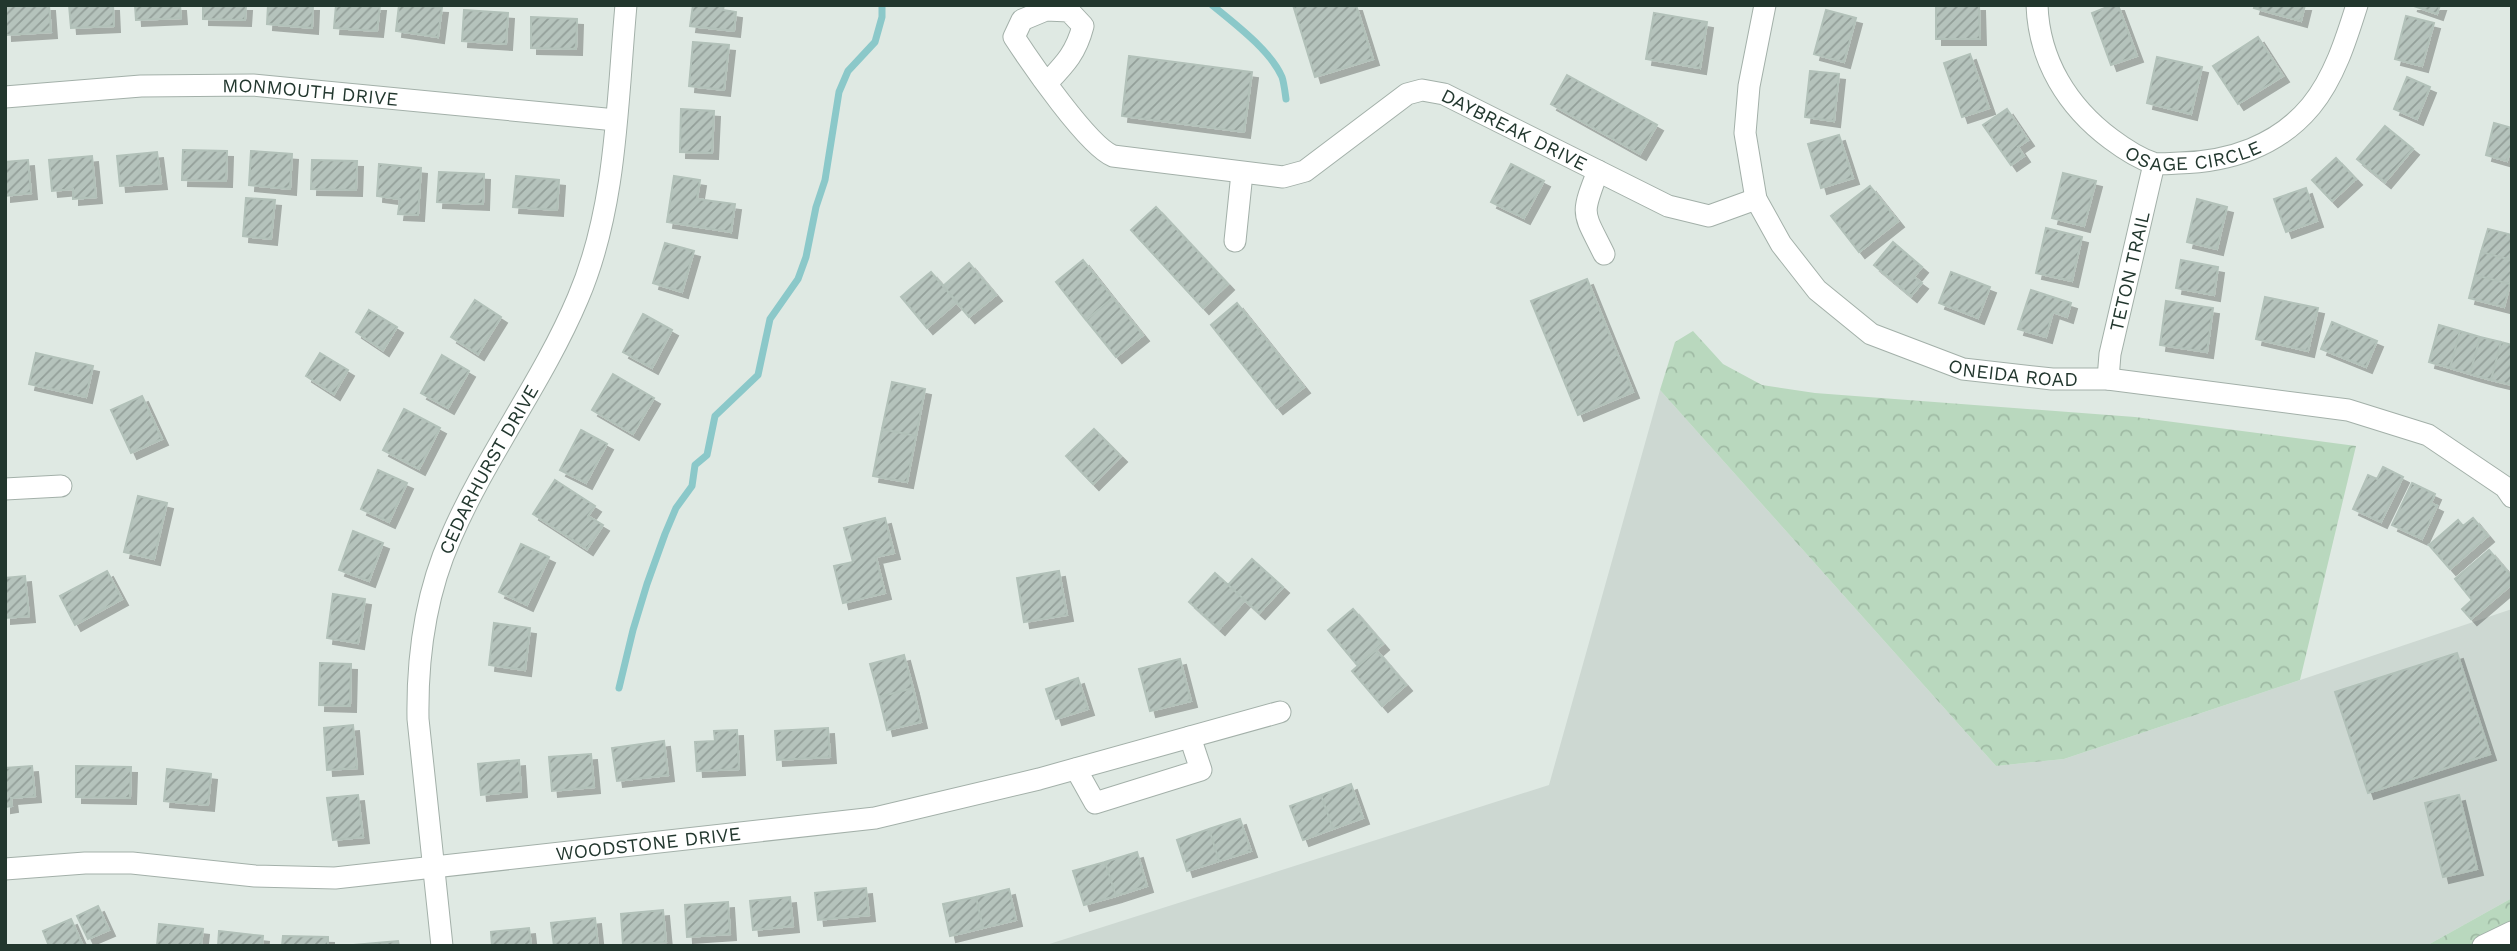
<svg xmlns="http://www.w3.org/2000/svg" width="2517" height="951" font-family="'Work Sans',sans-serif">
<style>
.built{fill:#cdd8d2}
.forest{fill:url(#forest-crowns)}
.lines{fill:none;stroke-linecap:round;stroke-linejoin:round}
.stream{stroke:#8bc8c9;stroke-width:7}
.building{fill:url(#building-hatch);stroke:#b2c1b9;stroke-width:2;filter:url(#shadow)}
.minor-casing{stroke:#a3b0a9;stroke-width:23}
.minor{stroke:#fff;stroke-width:21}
.labels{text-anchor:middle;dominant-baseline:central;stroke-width:5;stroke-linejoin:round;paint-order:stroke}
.street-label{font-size:19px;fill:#22372e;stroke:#eff6f1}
</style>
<defs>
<pattern id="forest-crowns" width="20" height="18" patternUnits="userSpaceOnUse" patternTransform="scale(1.75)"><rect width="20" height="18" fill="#b9d8be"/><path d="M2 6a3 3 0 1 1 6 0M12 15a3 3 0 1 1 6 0" fill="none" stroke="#9fbaa4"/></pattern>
<pattern id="building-hatch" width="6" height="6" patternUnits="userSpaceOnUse" patternTransform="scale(1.75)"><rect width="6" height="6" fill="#b5c3bc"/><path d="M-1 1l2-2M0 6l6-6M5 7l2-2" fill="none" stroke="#939f99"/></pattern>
<filter id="shadow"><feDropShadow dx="6" dy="6" stdDeviation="0" flood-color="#0004"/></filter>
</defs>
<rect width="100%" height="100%" fill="#dfe9e3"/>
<!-- built -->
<path class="built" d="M 1660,390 L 1996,766 L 2064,759 L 2512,609 L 2512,898 L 2426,946 L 1043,946 L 1549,785 Z"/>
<!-- forest -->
<path class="forest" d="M 1693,331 L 1723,364 L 1762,385 L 1815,393 L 2135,417 L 2356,446 L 2300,680 L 2064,759 L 1996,766 L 1660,390 L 1675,342 Z
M 2512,898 L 2512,946 L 2426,946 Z"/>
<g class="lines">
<!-- stream -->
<path class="stream" d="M 1212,5 C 1234,23 1271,51 1282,77 C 1284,83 1285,92 1286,99
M 619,688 L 633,630 L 647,584 L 665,534 L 676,508 L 692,486 L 695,465 L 707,455 L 715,416 L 758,375 L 770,319 L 798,279 L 806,257 L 816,207 L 825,180 L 839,92 L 848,71 L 875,42 L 882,17 L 882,5"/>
</g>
<!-- building -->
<path class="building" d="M 5,5 L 49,5 L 51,32 L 6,35 Z
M 69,5 L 113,5 L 114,26 L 71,28 Z
M 135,5 L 180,5 L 181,18 L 136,20 Z
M 203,5 L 246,5 L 245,20 L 203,19 Z
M 268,5 L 313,5 L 312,28 L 267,24 Z
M 336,5 L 380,5 L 377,31 L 334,28 Z
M 399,5 L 442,7 L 438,37 L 396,31 Z
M 693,5 L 724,5 L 723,10 L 736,12 L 734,31 L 690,26 Z
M 1293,5 L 1356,5 L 1373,59 L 1315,77 Z
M 1936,5 L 1979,5 L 1980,39 L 1936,39 Z
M 2112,5 L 2118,5 L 2137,56 L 2111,65 L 2092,13 Z
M 2255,5 L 2305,5 L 2301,21 L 2254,8 Z
M 2411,5 L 2440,5 L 2437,14 Z
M 464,10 L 508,13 L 506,44 L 462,41 Z
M 1826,10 L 1856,18 L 1844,62 L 1814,54 Z
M 1654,13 L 1707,22 L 1700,68 L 1646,59 Z
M 2406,16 L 2434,23 L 2422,66 L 2395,59 Z
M 531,17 L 577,19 L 576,49 L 531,48 Z
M 2258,37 L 2283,76 L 2238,104 L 2213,66 Z
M 693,42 L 729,45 L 724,90 L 689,86 Z
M 1970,54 L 1989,108 L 1962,117 L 1944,63 Z
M 1129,56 L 1252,72 L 1244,132 L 1122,116 Z
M 2157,57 L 2202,67 L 2191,114 L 2147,103 Z
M 1810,71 L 1839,74 L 1834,121 L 1805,117 Z
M 1567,75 L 1657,125 L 1640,154 L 1551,104 Z
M 2407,77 L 2430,87 L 2417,119 L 2394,109 Z
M 681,109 L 714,111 L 712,153 L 680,152 Z
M 2007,109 L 2028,140 L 2018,147 L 2024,156 L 2011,165 L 1983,125 Z
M 2494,123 L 2512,128 L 2512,144 L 2507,161 L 2486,155 Z
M 2385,126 L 2413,149 L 2385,182 L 2357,159 Z
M 1839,135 L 1853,178 L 1821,188 L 1808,144 Z
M 183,150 L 227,151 L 226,181 L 182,180 Z
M 251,151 L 292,154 L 290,189 L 249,185 Z
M 157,152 L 161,183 L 120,186 L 117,156 Z
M 92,156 L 96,197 L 73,199 L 73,189 L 52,191 L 49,160 Z
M 2336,158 L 2356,179 L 2332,201 L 2312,180 Z
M 28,160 L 31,193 L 5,196 L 5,162 Z
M 312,160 L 357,161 L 356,190 L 311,189 Z
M 379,164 L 421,168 L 418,215 L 398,214 L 400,199 L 377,196 Z
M 1511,164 L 1544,181 L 1524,218 L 1491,202 Z
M 439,172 L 484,174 L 483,204 L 437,202 Z
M 2063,173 L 2096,181 L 2084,226 L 2052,218 Z
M 516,176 L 559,180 L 557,210 L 513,207 Z
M 674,176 L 700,180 L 697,199 L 735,204 L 731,232 L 667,222 Z
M 1870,186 L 1898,221 L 1859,252 L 1831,216 Z
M 2306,188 L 2317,221 L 2286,232 L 2274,199 Z
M 246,198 L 275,200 L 271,239 L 243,236 Z
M 2197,199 L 2227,207 L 2217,249 L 2187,242 Z
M 1156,207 L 1228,284 L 1203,308 L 1131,230 Z
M 2046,228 L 2082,237 L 2072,281 L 2036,273 Z
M 2488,229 L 2512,235 L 2512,260 L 2481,252 Z
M 1893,242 L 1922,267 L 1914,277 L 1922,283 L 1911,296 L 1874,265 Z
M 665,243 L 694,251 L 682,292 L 653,283 Z
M 2481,252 L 2512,260 L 2510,284 L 2475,275 Z
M 1083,260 L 1113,298 L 1086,320 L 1056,282 Z
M 2181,260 L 2218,267 L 2214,295 L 2176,288 Z
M 969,263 L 996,295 L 969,317 L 943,286 Z
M 931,272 L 957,302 L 927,328 L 901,297 Z
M 1951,272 L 1990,287 L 1978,318 L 1939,303 Z
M 2475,275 L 2510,284 L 2504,307 L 2469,298 Z
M 1587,279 L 1633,392 L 1578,415 L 1531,301 Z
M 2031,290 L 2071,303 L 2067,317 L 2053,312 L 2046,337 L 2018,329 Z
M 2265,297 L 2318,308 L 2308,351 L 2256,339 Z
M 1113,298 L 1143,335 L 1116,357 L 1086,320 Z
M 475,300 L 501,317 L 478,354 L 451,337 Z
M 2166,301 L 2213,308 L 2207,352 L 2160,345 Z
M 1237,303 L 1304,387 L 1277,408 L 1211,325 Z
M 369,310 L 397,327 L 383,350 L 356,332 Z
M 643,314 L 672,330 L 652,368 L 623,352 Z
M 2332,322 L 2377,341 L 2366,367 L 2321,349 Z
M 2439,325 L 2460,331 L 2450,368 L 2429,362 Z
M 2460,331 L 2480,337 L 2470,374 L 2450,368 Z
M 2480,337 L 2501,342 L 2491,380 L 2470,374 Z
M 2501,342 L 2512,345 L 2512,385 L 2491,380 Z
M 36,353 L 93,366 L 86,397 L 29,384 Z
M 320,353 L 348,370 L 334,394 L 306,376 Z
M 442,355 L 469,371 L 448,408 L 421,393 Z
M 613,374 L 654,398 L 633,434 L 592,410 Z
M 892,382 L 925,389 L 916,436 L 882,429 Z
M 142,396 L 162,439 L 131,453 L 111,410 Z
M 404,409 L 440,428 L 419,469 L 383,450 Z
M 882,429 L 916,436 L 907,482 L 873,476 Z
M 1094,429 L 1121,456 L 1093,484 L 1066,456 Z
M 581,430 L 607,444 L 586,483 L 560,470 Z
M 2383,467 L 2403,477 L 2381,522 L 2353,509 L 2368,475 L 2377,479 Z
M 378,470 L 407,483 L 389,522 L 361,509 Z
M 555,480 L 595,506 L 588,516 L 603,525 L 587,549 L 533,514 Z
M 2412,483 L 2435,494 L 2431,503 L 2437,506 L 2422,539 L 2392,525 Z
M 138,496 L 167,503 L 154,559 L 124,552 Z
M 885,518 L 894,553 L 876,557 L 885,593 L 843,603 L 834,566 L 853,562 L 844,528 Z
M 2473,518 L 2488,536 L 2450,569 L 2429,545 L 2458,520 L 2463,526 Z
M 353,531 L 383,543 L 369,581 L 339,570 Z
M 521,544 L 549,557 L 527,605 L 499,592 Z
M 2489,550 L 2512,577 L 2512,584 L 2471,619 L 2462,609 L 2472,600 L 2455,579 Z
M 1252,559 L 1283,587 L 1259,613 L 1228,585 Z
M 107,571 L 122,599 L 75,625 L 60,596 Z
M 1059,571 L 1067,615 L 1024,622 L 1017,578 Z
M 1215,573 L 1245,600 L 1219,629 L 1189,602 Z
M 25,576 L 29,616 L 5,618 L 5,578 Z
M 333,594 L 365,599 L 358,643 L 327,638 Z
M 1353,609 L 1383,644 L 1358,666 L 1328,630 Z
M 494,623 L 530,628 L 525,670 L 489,665 Z
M 1376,650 L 1406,685 L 1382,706 L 1352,671 Z
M 2457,653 L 2490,754 L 2368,793 L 2335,692 Z
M 904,655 L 913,688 L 879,697 L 870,664 Z
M 1180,659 L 1191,701 L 1150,711 L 1139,669 Z
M 320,663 L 351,664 L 350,706 L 319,705 Z
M 1078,678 L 1088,709 L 1056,719 L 1046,689 Z
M 913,688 L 921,722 L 887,730 L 879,697 Z
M 353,725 L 357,768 L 327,770 L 324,728 Z
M 828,728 L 830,757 L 777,760 L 775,731 Z
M 737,730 L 739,769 L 697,771 L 695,742 L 715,741 L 714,731 Z
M 664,741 L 668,775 L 617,781 L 612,748 Z
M 591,754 L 594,787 L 552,791 L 549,757 Z
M 519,760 L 521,791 L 481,795 L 478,764 Z
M 32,766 L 35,796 L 11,798 L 12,806 L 5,807 L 5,768 Z
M 76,766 L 131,767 L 130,798 L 76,797 Z
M 167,769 L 211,774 L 208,805 L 164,801 Z
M 1351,784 L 1363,818 L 1333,829 L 1321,795 Z
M 358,795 L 363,837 L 333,840 L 327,798 Z
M 1321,795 L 1333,829 L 1303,840 L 1290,806 Z
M 2459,795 L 2477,869 L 2443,877 L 2425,803 Z
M 1240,819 L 1251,851 L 1219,861 L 1209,829 Z
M 1209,829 L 1219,861 L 1187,871 L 1177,840 Z
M 1137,852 L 1147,886 L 1116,896 L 1105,862 Z
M 1105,862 L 1116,896 L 1084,905 L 1073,871 Z
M 866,888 L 869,915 L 818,920 L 815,893 Z
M 1009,889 L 1016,920 L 983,928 L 976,897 Z
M 790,897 L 793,926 L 753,930 L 750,901 Z
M 976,897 L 983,928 L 950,936 L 943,904 Z
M 728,902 L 730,934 L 687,937 L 685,905 Z
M 98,906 L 109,930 L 88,939 L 77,916 Z
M 663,910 L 666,942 L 623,945 L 621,914 Z
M 595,918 L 598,946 L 554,946 L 551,923 Z
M 71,919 L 83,946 L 49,946 L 43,931 Z
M 159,924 L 203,929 L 201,946 L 157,946 Z
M 529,928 L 531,946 L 492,946 L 491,932 Z
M 219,931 L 263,936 L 262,946 L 218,946 Z
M 283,936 L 328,937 L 328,946 L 282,946 Z
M 398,941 L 399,946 L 354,946 L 354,945 Z"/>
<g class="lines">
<defs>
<g id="minor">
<path id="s1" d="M 1765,5 L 1749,86 L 1745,133 L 1756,199 L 1781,244 L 1817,290 L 1871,334 L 1963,369 L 2052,379 L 2108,379 L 2348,410 L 2428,435 L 2505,487 L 2512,497"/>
<path id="s2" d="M 2037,5 C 2039,61 2068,107 2111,139 C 2123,148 2138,158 2153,163 C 2160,165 2171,163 2179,163 C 2229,162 2278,146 2311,106 C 2334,78 2346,40 2357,5"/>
<path id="s3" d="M 1047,83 C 1065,64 1076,53 1083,26 L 1069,11 L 1046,10 L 1022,20 L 1014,37 C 1031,63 1088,146 1113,156 L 1283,177 L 1305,171 L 1407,94 L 1422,90 L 1444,94 L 1668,206 L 1709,216 L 1756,199"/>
<path id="s4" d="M 5,97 L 141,86 L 253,85 L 616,120"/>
<path d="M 1598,171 C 1580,217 1583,211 1604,254"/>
<path d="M 1235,241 L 1242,173"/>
<path id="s5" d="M 2108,379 L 2110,354 L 2154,164"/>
<path d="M 5,489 L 61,486"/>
<path d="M 1076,769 L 1095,803 L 1201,770 L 1190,737"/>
<path id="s6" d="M 5,869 L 85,863 L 132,863 L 255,876 L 335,878 L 875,818 L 1039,779 L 1280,712"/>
<path id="s7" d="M 442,946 L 418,719 C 417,656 425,595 451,537 C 487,454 543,381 578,298 C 617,207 617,102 626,5"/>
<path d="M 2483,946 L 2512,932"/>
</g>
</defs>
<!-- minor casing -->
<use href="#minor" class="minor-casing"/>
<!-- minor -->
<use href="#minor" class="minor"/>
</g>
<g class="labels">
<!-- street labels -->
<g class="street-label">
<text stroke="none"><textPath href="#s4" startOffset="306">MONMOUTH DRIVE</textPath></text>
<text stroke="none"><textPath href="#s3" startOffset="751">DAYBREAK DRIVE</textPath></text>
<text stroke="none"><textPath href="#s2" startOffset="247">OSAGE CIRCLE</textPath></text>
<text stroke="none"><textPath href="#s5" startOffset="110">TETON TRAIL</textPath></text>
<text stroke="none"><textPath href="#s1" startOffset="525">ONEIDA ROAD</textPath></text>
<text stroke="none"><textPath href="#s7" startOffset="492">CEDARHURST DRIVE</textPath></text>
<text stroke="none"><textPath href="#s6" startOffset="646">WOODSTONE DRIVE</textPath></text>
</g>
</g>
<!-- border -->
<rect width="2517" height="951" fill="none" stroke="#22372e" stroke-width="14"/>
</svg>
